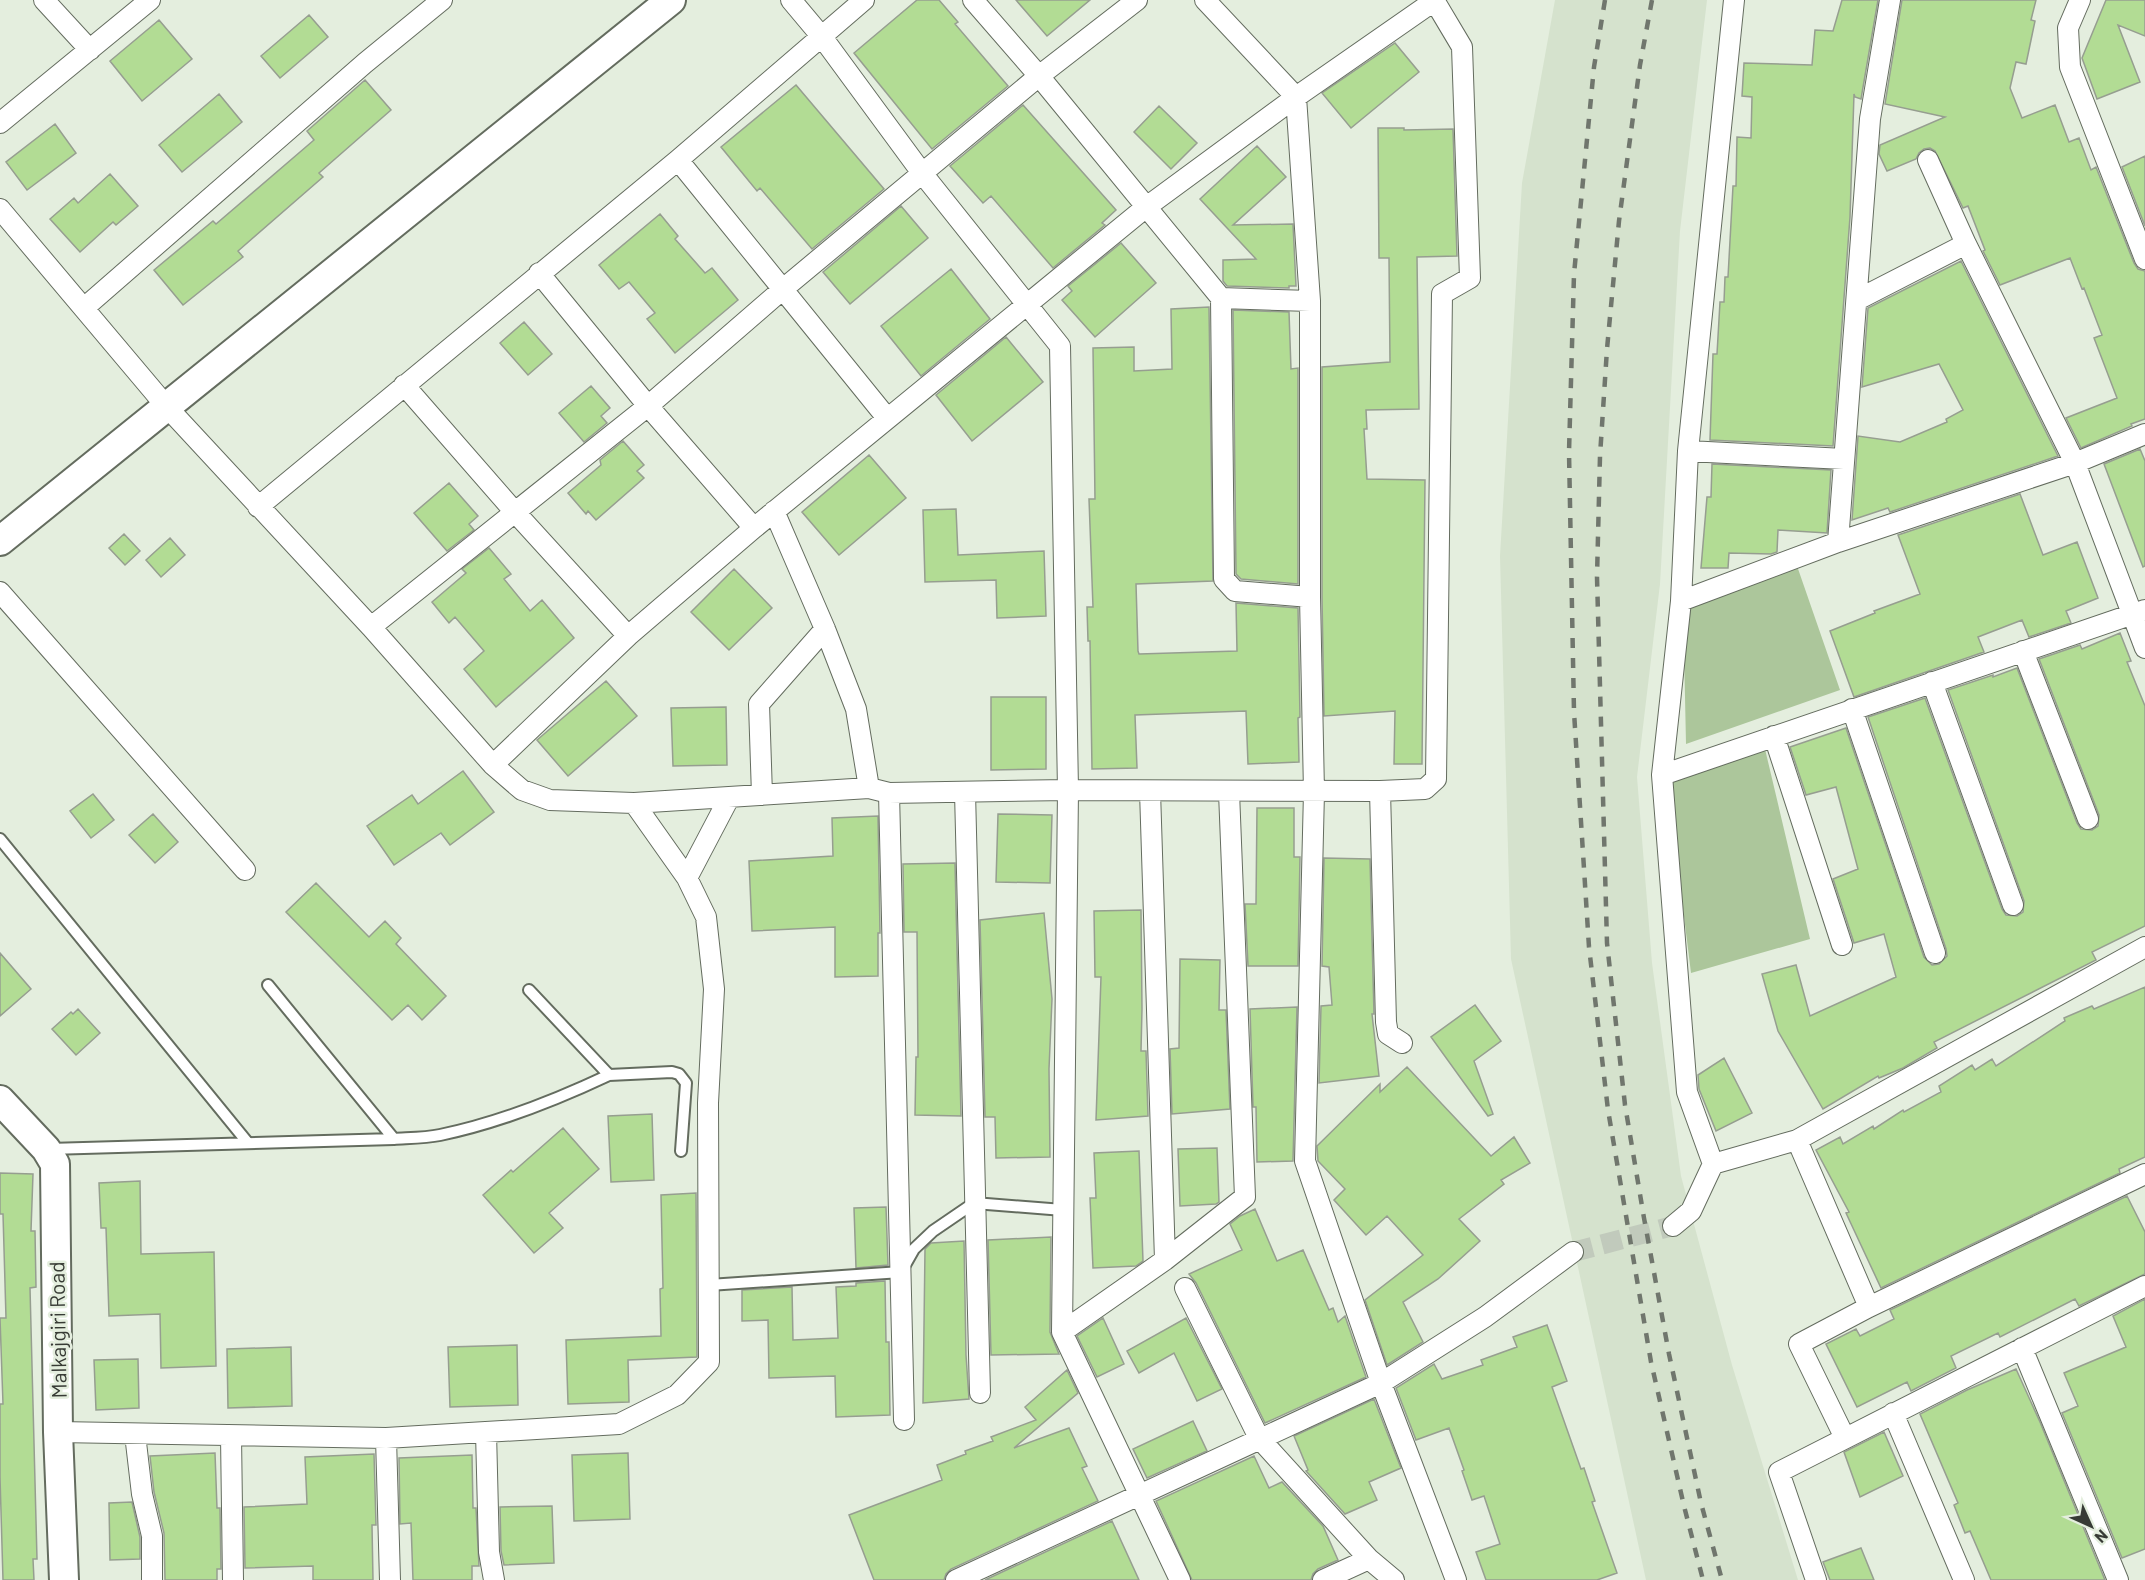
<svg xmlns="http://www.w3.org/2000/svg" width="2145" height="1580" font-family="Barlow,sans-serif">
<style>
.built{fill:#d5e2cd}
.green{fill:#acc69b}
.building{fill:#b2dc94;stroke:#969e90;stroke-width:1.5}
.lines{fill:none;stroke-linecap:round;stroke-linejoin:round}
.street-tunnel{stroke:#c1cabc;stroke-width:20;stroke-dasharray:20 10;stroke-linecap:butt}
.lane-casing{stroke:#646c5f;stroke-width:14}
.street-casing{stroke:#646c5f;stroke-width:22}
.secondary-casing{stroke:#646c5f;stroke-width:32}
.lane{stroke:#fff;stroke-width:10}
.street{stroke:#fff;stroke-width:20}
.secondary{stroke:#fff;stroke-width:28}
.rail{stroke:#70766d;stroke-width:4.5;stroke-dasharray:10 10;stroke-linecap:butt}
.labels{text-anchor:middle;dominant-baseline:central;stroke-width:5;stroke-linejoin:round;paint-order:stroke}
.street-label{font-size:21px;fill:#373b35;stroke:#e4eede}
</style>
<rect width="100%" height="100%" fill="#e4eede"/>
<!-- built -->
<path class="built" d="M 1555,0 L 1707,0 L 1680,231 L 1660,584 L 1637,777 L 1652,963 L 1681,1176 L 1732,1365 L 1798,1580 L 1646,1580 L 1511,959 L 1500,556 L 1522,183 Z"/>
<!-- green -->
<path class="green" d="M 1796,563 L 1840,690 L 1686,744 L 1683,603 Z
M 1765,749 L 1810,939 L 1691,973 L 1679,876 L 1671,780 Z"/>
<!-- building -->
<path class="building" d="M 917,0 L 939,0 L 958,22 L 955,24 L 1008,86 L 932,149 L 854,53 Z
M 1016,0 L 1090,0 L 1047,36 Z
M 1842,0 L 1878,0 L 1861,99 L 1855,97 L 1854,94 L 1850,217 L 1833,446 L 1710,440 L 1713,354 L 1717,354 L 1720,302 L 1724,302 L 1725,277 L 1728,277 L 1733,186 L 1736,186 L 1737,137 L 1751,138 L 1752,97 L 1742,96 L 1744,63 L 1812,65 L 1815,30 L 1833,31 Z
M 1902,0 L 2036,0 L 2031,20 L 2035,21 L 2026,64 L 2016,62 L 2010,88 L 2022,118 L 2055,105 L 2069,142 L 2079,138 L 2091,170 L 2096,167 L 2134,263 L 2138,269 L 2145,271 L 2145,419 L 2131,424 L 2132,426 L 2081,448 L 2066,418 L 2117,398 L 2094,338 L 2102,335 L 2084,288 L 2082,289 L 2070,258 L 2000,285 L 1983,251 L 1985,250 L 1968,206 L 1963,208 L 1935,151 L 1930,148 L 1924,149 L 1919,153 L 1916,159 L 1887,171 L 1879,154 L 1880,145 L 1945,117 L 1885,104 Z
M 2106,0 L 2145,0 L 2145,36 L 2118,25 L 2140,82 L 2097,99 L 2082,58 Z
M 309,15 L 328,37 L 280,78 L 261,56 Z
M 159,20 L 192,59 L 142,101 L 110,61 Z
M 1395,43 L 1419,72 L 1351,128 L 1322,93 Z
M 365,80 L 391,110 L 319,173 L 323,177 L 238,251 L 243,257 L 183,305 L 154,270 L 213,221 L 216,224 L 314,140 L 307,131 Z
M 796,85 L 884,189 L 812,249 L 760,188 L 757,191 L 721,147 Z
M 219,94 L 242,122 L 182,172 L 159,145 Z
M 1023,105 L 1116,210 L 1102,223 L 1105,225 L 1053,268 L 991,196 L 983,203 L 950,166 Z
M 1159,106 L 1197,143 L 1171,169 L 1134,132 Z
M 55,124 L 76,153 L 27,190 L 6,162 Z
M 1378,128 L 1404,128 L 1404,130 L 1453,129 L 1457,256 L 1417,257 L 1419,409 L 1366,410 L 1367,429 L 1364,429 L 1367,479 L 1425,480 L 1422,764 L 1394,764 L 1395,711 L 1324,716 L 1322,597 L 1322,367 L 1390,362 L 1389,258 L 1379,258 Z
M 1257,146 L 1286,177 L 1233,225 L 1293,224 L 1296,286 L 1289,286 L 1289,288 L 1227,286 L 1223,281 L 1223,260 L 1256,259 L 1200,199 Z
M 2145,156 L 2145,226 L 2122,167 Z
M 110,174 L 138,206 L 116,225 L 113,222 L 80,252 L 50,219 L 74,198 L 78,203 Z
M 901,206 L 928,238 L 850,304 L 823,272 Z
M 660,214 L 678,236 L 675,239 L 705,273 L 712,268 L 738,300 L 675,353 L 647,319 L 655,313 L 629,282 L 619,289 L 599,265 Z
M 1121,243 L 1156,283 L 1095,337 L 1062,300 L 1072,291 L 1068,286 Z
M 1961,261 L 2058,456 L 1890,512 L 1888,508 L 1852,520 L 1858,436 L 1900,442 L 1947,422 L 1946,419 L 1963,410 L 1939,364 L 1862,387 L 1868,308 Z
M 951,269 L 990,319 L 921,376 L 881,326 Z
M 1209,307 L 1213,581 L 1136,584 L 1138,651 L 1139,654 L 1237,651 L 1236,603 L 1298,608 L 1300,717 L 1298,718 L 1299,762 L 1248,764 L 1246,711 L 1135,715 L 1137,768 L 1092,769 L 1090,641 L 1088,641 L 1087,607 L 1093,607 L 1089,499 L 1095,499 L 1093,348 L 1134,347 L 1134,371 L 1172,369 L 1171,309 Z
M 1233,310 L 1289,312 L 1291,369 L 1298,368 L 1298,584 L 1241,579 L 1236,574 Z
M 524,322 L 552,354 L 528,375 L 500,343 Z
M 1006,337 L 1043,382 L 972,441 L 936,395 Z
M 591,386 L 610,408 L 601,416 L 607,423 L 584,442 L 559,413 Z
M 623,441 L 644,465 L 637,471 L 644,478 L 596,520 L 588,511 L 586,514 L 568,493 L 601,465 L 600,460 Z
M 2140,449 L 2145,461 L 2145,566 L 2143,567 L 2104,464 Z
M 869,455 L 906,498 L 839,555 L 802,512 Z
M 1712,464 L 1831,470 L 1827,533 L 1778,530 L 1777,552 L 1771,554 L 1729,553 L 1728,568 L 1701,568 L 1707,497 L 1711,497 Z
M 449,483 L 478,516 L 469,524 L 474,530 L 447,551 L 414,513 Z
M 2020,494 L 2043,555 L 2077,542 L 2098,598 L 2066,611 L 2071,623 L 2029,637 L 2022,620 L 1978,637 L 1984,652 L 1854,697 L 1830,631 L 1875,613 L 1874,611 L 1920,594 L 1898,535 Z
M 956,509 L 958,555 L 1044,551 L 1046,616 L 997,618 L 996,580 L 925,582 L 923,510 Z
M 124,534 L 140,551 L 125,565 L 109,548 Z
M 170,538 L 185,555 L 161,577 L 146,560 Z
M 489,548 L 511,574 L 504,579 L 530,611 L 542,600 L 574,638 L 496,707 L 464,669 L 484,651 L 455,617 L 449,623 L 432,602 L 466,573 L 462,569 Z
M 734,569 L 772,608 L 729,650 L 691,612 Z
M 2120,633 L 2131,661 L 2127,662 L 2145,706 L 2145,926 L 2092,952 L 2096,960 L 1934,1042 L 1937,1048 L 1903,1068 L 1879,1078 L 1878,1076 L 1823,1109 L 1778,1031 L 1762,974 L 1796,965 L 1810,1016 L 1896,977 L 1884,934 L 1854,943 L 1833,879 L 1858,869 L 1836,787 L 1806,795 L 1790,747 L 1846,728 L 1924,957 L 1932,965 L 1939,964 L 1947,956 L 1946,949 L 1868,717 L 1925,698 L 2002,909 L 2006,915 L 2017,916 L 2023,912 L 2024,901 L 1948,690 L 1993,675 L 1993,677 L 2017,668 L 2077,823 L 2081,829 L 2092,830 L 2098,826 L 2099,815 L 2039,659 L 2080,645 L 2082,649 Z
M 606,681 L 637,716 L 568,776 L 537,740 Z
M 991,697 L 1046,697 L 1046,769 L 991,770 Z
M 726,707 L 727,765 L 673,766 L 671,708 Z
M 463,771 L 494,812 L 450,845 L 441,833 L 394,865 L 367,826 L 412,795 L 418,804 Z
M 93,794 L 114,820 L 91,838 L 70,811 Z
M 1257,808 L 1294,808 L 1294,857 L 1300,857 L 1298,966 L 1248,966 L 1245,904 L 1256,904 Z
M 153,814 L 178,842 L 155,863 L 129,835 Z
M 998,814 L 1052,815 L 1050,883 L 996,882 Z
M 878,816 L 880,933 L 878,933 L 878,976 L 835,977 L 835,927 L 752,931 L 749,861 L 833,856 L 832,818 Z
M 1324,858 L 1370,859 L 1374,1014 L 1372,1014 L 1379,1076 L 1319,1083 L 1321,1006 L 1332,1005 L 1329,967 L 1322,966 Z
M 955,863 L 961,1116 L 915,1115 L 916,1057 L 918,1057 L 917,932 L 904,932 L 903,864 Z
M 316,883 L 369,937 L 385,921 L 401,938 L 396,944 L 446,996 L 422,1020 L 408,1005 L 392,1020 L 286,912 Z
M 1141,910 L 1142,1009 L 1141,1051 L 1146,1051 L 1148,1116 L 1096,1120 L 1101,977 L 1095,977 L 1094,911 Z
M 1044,913 L 1052,999 L 1049,1069 L 1050,1157 L 996,1158 L 995,1117 L 985,1117 L 980,920 Z
M 0,953 L 31,989 L 0,1016 Z
M 1180,959 L 1220,960 L 1219,1010 L 1226,1010 L 1230,1109 L 1172,1114 L 1170,1049 L 1179,1048 Z
M 2145,987 L 2145,1157 L 2119,1169 L 2120,1173 L 1881,1288 L 1846,1213 L 1849,1212 L 1816,1150 L 1840,1137 L 1843,1144 L 1873,1126 L 1874,1129 L 1903,1110 L 1904,1112 L 1941,1092 L 1939,1086 L 1972,1065 L 1975,1070 L 1992,1059 L 1996,1066 L 2065,1021 L 2064,1018 L 2092,1006 L 2094,1009 Z
M 1475,1005 L 1501,1041 L 1474,1061 L 1493,1114 L 1488,1116 L 1431,1037 Z
M 1297,1007 L 1293,1161 L 1257,1162 L 1256,1107 L 1253,1107 L 1250,1009 Z
M 78,1009 L 100,1033 L 76,1055 L 52,1029 L 71,1012 L 73,1014 Z
M 1724,1058 L 1752,1113 L 1716,1131 L 1699,1089 L 1698,1075 Z
M 1407,1067 L 1491,1156 L 1514,1137 L 1530,1163 L 1501,1180 L 1504,1184 L 1459,1219 L 1480,1241 L 1438,1279 L 1403,1302 L 1423,1342 L 1387,1365 L 1365,1300 L 1423,1255 L 1387,1216 L 1366,1235 L 1334,1200 L 1345,1189 L 1318,1161 L 1317,1146 L 1380,1084 L 1380,1092 Z
M 652,1114 L 654,1180 L 611,1182 L 608,1116 Z
M 563,1128 L 599,1169 L 549,1213 L 563,1228 L 534,1253 L 483,1195 L 511,1170 L 513,1172 Z
M 1217,1148 L 1219,1202 L 1216,1204 L 1180,1206 L 1178,1149 Z
M 1139,1151 L 1143,1261 L 1136,1266 L 1093,1268 L 1090,1198 L 1096,1198 L 1094,1153 Z
M 0,1173 L 33,1174 L 31,1231 L 35,1231 L 36,1287 L 30,1288 L 37,1559 L 33,1559 L 34,1580 L 3,1580 L 0,1477 L 0,1404 L 3,1404 L 0,1318 L 6,1318 L 3,1214 L 0,1214 Z
M 140,1181 L 141,1254 L 214,1252 L 216,1366 L 161,1368 L 160,1314 L 109,1316 L 106,1228 L 101,1228 L 99,1183 Z
M 696,1193 L 697,1357 L 628,1360 L 629,1402 L 568,1404 L 566,1340 L 661,1336 L 660,1289 L 663,1288 L 661,1195 Z
M 2127,1196 L 2145,1232 L 2145,1274 L 2079,1306 L 2075,1299 L 2000,1337 L 1998,1333 L 1951,1356 L 1956,1368 L 1911,1391 L 1907,1382 L 1857,1407 L 1826,1344 L 1856,1329 L 1860,1336 L 1894,1319 L 1890,1310 Z
M 886,1207 L 888,1265 L 856,1268 L 854,1208 Z
M 1255,1209 L 1277,1261 L 1303,1250 L 1329,1310 L 1333,1308 L 1338,1322 L 1345,1316 L 1366,1377 L 1265,1423 L 1196,1283 L 1189,1274 L 1242,1250 L 1230,1224 L 1240,1216 Z
M 1051,1237 L 1050,1332 L 1059,1354 L 991,1355 L 988,1240 Z
M 964,1241 L 966,1355 L 969,1399 L 923,1403 L 925,1249 L 931,1243 Z
M 885,1281 L 886,1342 L 889,1342 L 890,1415 L 836,1417 L 835,1376 L 769,1378 L 768,1320 L 742,1321 L 742,1290 L 792,1287 L 793,1340 L 838,1338 L 836,1287 L 856,1286 L 856,1283 Z
M 2145,1299 L 2145,1549 L 2122,1558 L 2062,1413 L 2078,1406 L 2064,1373 L 2126,1347 L 2113,1316 Z
M 1103,1318 L 1124,1364 L 1097,1377 L 1077,1336 Z
M 1186,1318 L 1222,1389 L 1197,1401 L 1174,1353 L 1139,1373 L 1127,1351 Z
M 1547,1325 L 1567,1381 L 1552,1387 L 1581,1469 L 1584,1468 L 1595,1501 L 1592,1502 L 1617,1573 L 1597,1580 L 1486,1580 L 1476,1552 L 1500,1544 L 1484,1496 L 1472,1500 L 1462,1471 L 1464,1470 L 1449,1428 L 1416,1440 L 1396,1388 L 1434,1364 L 1442,1379 L 1483,1365 L 1481,1360 L 1517,1347 L 1513,1337 Z
M 517,1345 L 518,1405 L 450,1407 L 448,1347 Z
M 291,1347 L 292,1406 L 228,1408 L 227,1349 Z
M 138,1359 L 139,1408 L 96,1410 L 94,1360 Z
M 2016,1369 L 2040,1422 L 2105,1580 L 1991,1580 L 1970,1531 L 1965,1533 L 1954,1505 L 1958,1503 L 1920,1414 L 1967,1390 Z
M 1067,1370 L 1078,1393 L 1014,1448 L 1069,1428 L 1087,1466 L 1082,1468 L 1098,1501 L 951,1569 L 946,1574 L 944,1580 L 874,1580 L 849,1515 L 942,1480 L 937,1465 L 966,1454 L 965,1451 L 993,1441 L 991,1437 L 1036,1420 L 1025,1407 Z
M 1374,1399 L 1401,1468 L 1369,1482 L 1377,1500 L 1345,1514 L 1306,1471 L 1308,1470 L 1294,1436 Z
M 1193,1421 L 1207,1451 L 1147,1478 L 1133,1449 Z
M 1884,1432 L 1903,1476 L 1860,1497 L 1844,1452 Z
M 215,1453 L 217,1508 L 220,1508 L 221,1569 L 217,1569 L 217,1580 L 165,1580 L 164,1533 L 154,1492 L 150,1456 Z
M 628,1453 L 630,1519 L 574,1521 L 572,1455 Z
M 374,1454 L 376,1525 L 372,1525 L 373,1580 L 313,1580 L 313,1566 L 245,1568 L 244,1507 L 307,1504 L 305,1457 Z
M 472,1455 L 473,1508 L 476,1508 L 479,1566 L 472,1566 L 472,1580 L 413,1580 L 411,1523 L 400,1524 L 399,1458 Z
M 1254,1456 L 1269,1488 L 1282,1482 L 1323,1526 L 1338,1560 L 1318,1569 L 1313,1574 L 1311,1580 L 1192,1580 L 1156,1501 Z
M 132,1502 L 140,1537 L 140,1559 L 110,1560 L 109,1503 Z
M 552,1506 L 554,1563 L 504,1565 L 501,1551 L 500,1507 Z
M 1112,1521 L 1139,1580 L 985,1580 Z
M 1861,1548 L 1874,1580 L 1830,1580 L 1823,1562 Z"/>
<g class="lines">
<!-- street-tunnel -->
<path class="street-tunnel" d="M 1573,1252 L 1673,1226"/>
<defs>
<path id="lane" d="M 0,839 L 248,1143
M 268,985 L 394,1139
M 609,1075 L 672,1072 L 679,1074 L 686,1083 L 681,1151
M 49,1149 L 394,1139 C 409,1138 425,1138 440,1135 C 498,1123 556,1100 609,1075 L 529,990
M 709,1285 L 901,1272 L 914,1249 L 933,1231 L 974,1203 L 1063,1210"/>
<path id="street" d="M 44,0 L 90,50
M 791,0 L 822,37 L 922,173 L 1060,346 L 1068,790 L 1062,1332 L 1180,1580
M 973,0 L 1039,76 L 1221,298 L 1310,301
M 1205,0 L 1296,97 L 1310,301 L 1310,597 L 1314,792 L 1305,1161 L 1381,1383 L 1456,1580
M 2080,0 L 2068,28 L 2070,67 L 2145,259
M 0,123 L 150,0
M 678,160 L 887,418
M 1928,160 L 1966,244 L 2075,463 L 2145,648
M 0,209 L 166,406 L 371,627 L 493,765 L 522,790 L 550,800 L 634,803 L 687,878 L 706,917 L 714,989 L 708,1103 L 709,1362 L 677,1395 L 619,1424 L 386,1438 L 58,1432
M 539,273 L 648,406 L 754,528
M 1221,298 L 1224,579 L 1235,591 L 1310,597
M 1857,300 L 1966,244
M 84,308 L 365,63 L 442,0
M 404,385 L 514,511 L 628,636
M 1688,451 L 1844,459
M 258,507 L 678,160 L 864,0
M 774,511 L 825,629 L 856,709 L 869,788
M 1838,542 L 1870,119 L 1890,0
M 0,592 L 245,870
M 1681,601 L 1838,542 L 2075,463 L 2145,434
M 371,627 L 648,406 L 783,289 L 1039,76 L 1137,0
M 2023,651 L 2088,819
M 1932,682 L 2013,905
M 1852,709 L 1935,953
M 1774,736 L 1842,945
M 493,765 L 628,636 L 754,528 L 1145,208 L 1296,97 L 1434,1
M 1662,775 L 2145,610
M 1150,791 L 1165,1260
M 1380,791 L 1386,1022 L 1388,1034 L 1402,1043
M 965,792 L 980,1393
M 889,793 L 904,1420
M 762,795 L 759,704 L 825,629
M 634,803 L 869,788 L 889,793 L 1068,790 L 1380,791 L 1425,789 L 1436,779 L 1442,294 L 1470,278 L 1462,47 L 1434,0
M 687,878 L 729,798
M 1797,1140 L 1869,1307
M 1713,1164 L 1797,1140 L 2145,947
M 1673,1226 L 1691,1211 L 1713,1164 L 1687,1092 L 1662,775 L 1681,601 L 1688,451 L 1734,0
M 1185,1288 L 1259,1438 L 1369,1559 L 1394,1580
M 1062,1332 L 1165,1260 L 1245,1197 L 1229,792
M 2022,1348 L 2118,1580
M 1893,1413 L 1964,1580
M 486,1432 L 489,1552 L 494,1580
M 135,1434 L 142,1494 L 152,1536 L 152,1580
M 231,1436 L 233,1580
M 386,1438 L 390,1580
M 1845,1438 L 1799,1344 L 1869,1307 L 2145,1174
M 956,1580 L 1381,1383 L 1485,1317 L 1573,1252
M 1323,1580 L 1369,1559
M 1816,1580 L 1779,1472 L 2145,1286"/>
<path id="secondary" d="M 0,541 L 671,0
M 0,1100 L 46,1149 L 55,1164 L 58,1432 L 64,1580"/>
</defs>
<!-- lane casing -->
<use href="#lane" class="lane-casing"/>
<!-- street casing -->
<use href="#street" class="street-casing"/>
<!-- secondary casing -->
<use href="#secondary" class="secondary-casing"/>
<!-- lane -->
<use href="#lane" class="lane"/>
<!-- street -->
<use href="#street" class="street"/>
<!-- secondary -->
<use href="#secondary" class="secondary"/>
<!-- rail -->
<path class="rail" d="M 1605,0 L 1594,67 L 1574,274 L 1569,452 L 1574,712 L 1589,947 L 1608,1110 L 1651,1362 L 1684,1506 L 1703,1580
M 1652,0 L 1640,65 L 1619,221 L 1607,349 L 1600,456 L 1597,577 L 1607,943 L 1625,1105 L 1644,1218 L 1669,1354 L 1701,1503 L 1722,1580"/>
</g>
<g class="labels">
<!-- street labels -->
<g class="street-label">
<text transform="translate(57 1330) rotate(-91)">Malkajgiri Road</text>
</g>
</g>
<!-- north arrow -->
<g transform="translate(2091 1526) rotate(135)" stroke="#e4eede" stroke-width="4.5" paint-order="stroke">
<path d="M0-4.5L10 22L0 15L-10 22Z" fill="#373b35"/>
<text y="-9" font-size="16" font-weight="bold" text-anchor="middle" fill="#373b35">N</text>
</g>
</svg>
